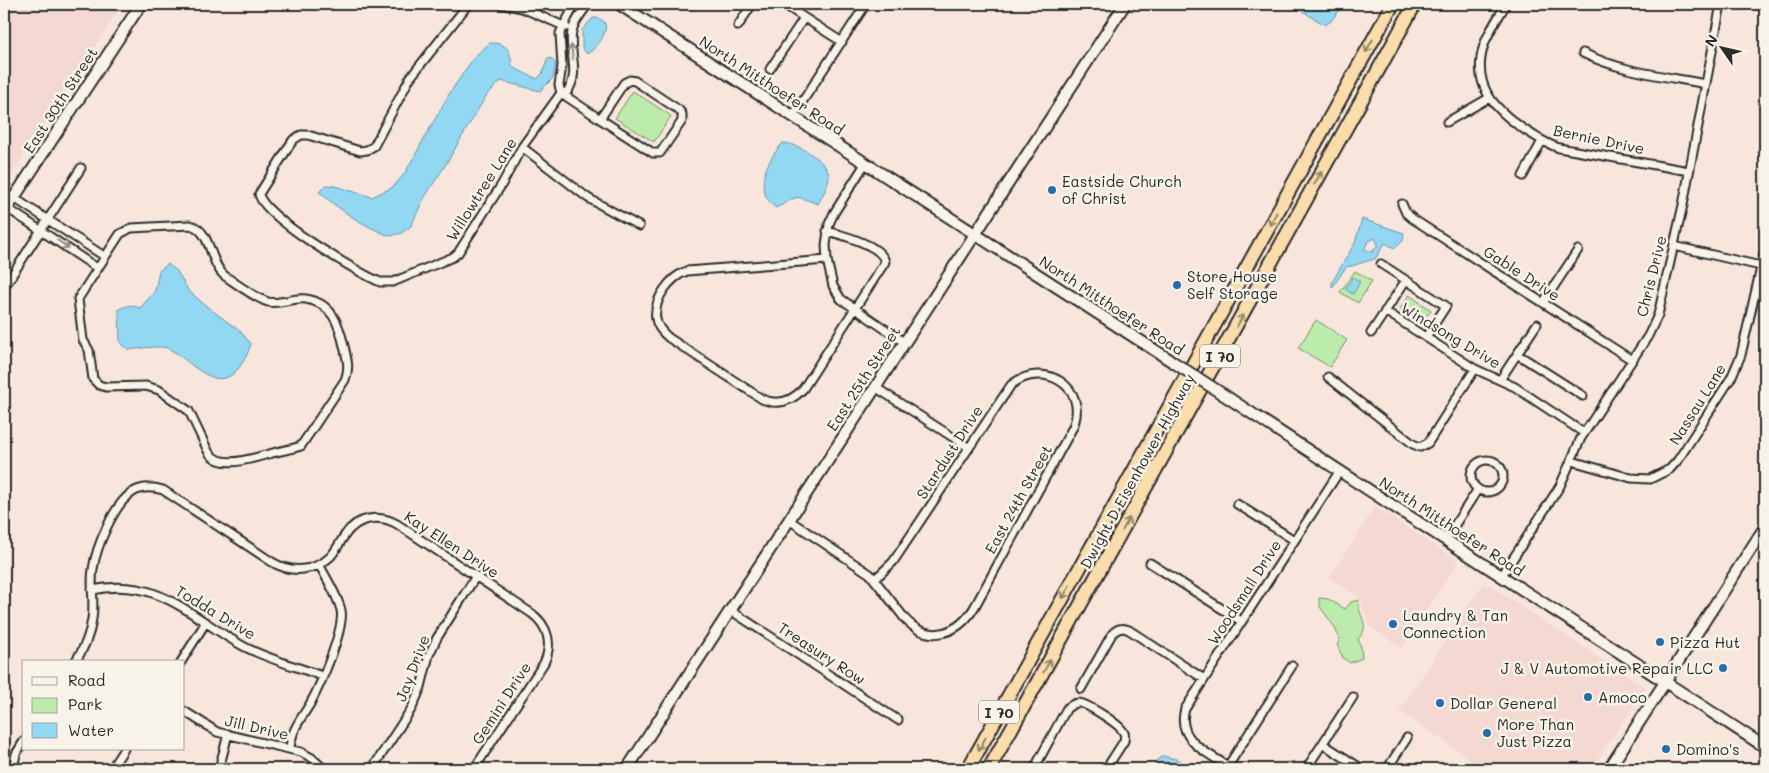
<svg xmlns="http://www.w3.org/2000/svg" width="1769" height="773" font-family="Mali,sans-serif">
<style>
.built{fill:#f4d9d3}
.green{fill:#bbecab;stroke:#738c6b}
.water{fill:#91d8f3;stroke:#6893a3;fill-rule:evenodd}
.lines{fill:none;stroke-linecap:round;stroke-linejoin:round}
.street-casing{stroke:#2b2b2b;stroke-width:11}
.secondary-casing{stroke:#2b2b2b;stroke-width:14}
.highway-casing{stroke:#2b2b2b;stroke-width:16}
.street{stroke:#f7f3e8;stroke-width:7}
.secondary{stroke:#f7f3e8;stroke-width:10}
.highway{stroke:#faddab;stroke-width:12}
.secondary-bridge-casing{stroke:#2b2b2b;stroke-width:14;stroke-linecap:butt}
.secondary-bridge{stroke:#f7f3e8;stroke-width:10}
.oneway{stroke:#92846b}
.oneway2{stroke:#918f8a}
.poi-dot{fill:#1f6fb2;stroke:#f7f3e8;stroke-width:2}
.labels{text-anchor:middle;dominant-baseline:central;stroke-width:5;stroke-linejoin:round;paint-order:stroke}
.shield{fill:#f7f3e8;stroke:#686764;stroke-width:1}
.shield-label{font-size:14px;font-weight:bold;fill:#2b2b2b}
.street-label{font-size:15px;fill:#2b2b2b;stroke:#f7f3e8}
.poi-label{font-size:15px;fill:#2b2b2b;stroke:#f7f3e8;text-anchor:start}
</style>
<rect width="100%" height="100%" fill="#f8e6dd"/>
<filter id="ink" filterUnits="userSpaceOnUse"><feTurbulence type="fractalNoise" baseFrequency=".02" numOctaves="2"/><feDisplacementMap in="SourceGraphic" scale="10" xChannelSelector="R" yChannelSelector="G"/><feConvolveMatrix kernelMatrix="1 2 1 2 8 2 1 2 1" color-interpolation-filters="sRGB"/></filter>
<g filter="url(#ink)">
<!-- built -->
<path class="built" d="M 4,4 L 123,4 L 4,186 Z
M 1375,507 L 1459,561 L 1402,648 L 1369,626 L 1360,598 L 1329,578 Z
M 1484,582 L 1646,688 L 1591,769 L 1485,769 L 1399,711 Z"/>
<!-- green -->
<path class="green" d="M 633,91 L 671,116 L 654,142 L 615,118 Z
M 1355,271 L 1372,281 L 1358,303 L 1340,292 Z
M 1409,295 L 1431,310 L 1422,323 L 1400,309 Z
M 1316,320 L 1347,340 L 1330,367 L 1298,348 Z
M 1319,598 L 1328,599 L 1345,609 L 1351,602 L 1359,600 C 1356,616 1373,624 1358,639 L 1361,647 L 1362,658 L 1350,663 L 1343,658 L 1337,645 L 1340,640 L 1334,626 L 1320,607 Z"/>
<!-- water -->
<path class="water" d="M 1298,4 L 1337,4 L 1340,9 L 1331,21 L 1325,25 L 1299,9 Z
M 593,18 C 618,18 600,47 587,54 L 582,48 L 582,30 Z
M 490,43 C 508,43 511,51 512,67 L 537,79 L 542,74 L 548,58 L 552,59 L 556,64 L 553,78 L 540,91 L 501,81 L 486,96 L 446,164 L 423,200 L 411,226 L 402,233 L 390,236 C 363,226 340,210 319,192 L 326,185 L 335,186 L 372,197 L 393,187 L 405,173 L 449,94 L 475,56 Z
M 783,143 C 798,143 830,162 829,178 C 828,187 822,196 818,204 C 791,194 800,196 776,208 C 752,190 766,161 783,143 Z
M 1362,219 L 1404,233 L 1403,241 L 1394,248 L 1385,243 L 1375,259 C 1364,261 1356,266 1346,267 L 1332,288 L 1332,282 L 1355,243 ZM 1375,238 L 1378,245 L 1372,252 L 1364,249 L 1368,242 Z
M 168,264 L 177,271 L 188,290 L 206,306 L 240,331 L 251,344 C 247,356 241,369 230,376 C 209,388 186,356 167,348 C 158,345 138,349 128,350 L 120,342 L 119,309 L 130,305 L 140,308 L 155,291 L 159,271 Z
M 1353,277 L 1360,282 L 1353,294 L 1345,289 Z
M 1163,756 L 1176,759 L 1196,769 L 1152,769 L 1157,760 Z"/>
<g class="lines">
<defs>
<path id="street" d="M 470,4 L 466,7 L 410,78 L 374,146 L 367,150 L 360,151 L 308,135 L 301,135 L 293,140 L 259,194 C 262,216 358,273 380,282 L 393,282 L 453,257 L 458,253 L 502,184 L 522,147 L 561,93 L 567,92 C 581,73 568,52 572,31 C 574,21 583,12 588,4
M 501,4 L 522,8 L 566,27
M 783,4 L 842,42
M 1506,4 C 1499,17 1489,30 1484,45 C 1471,85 1494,109 1525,130 C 1536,137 1546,144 1559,148 L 1689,171
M 738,26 L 752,4
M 1583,53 C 1621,72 1665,76 1706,84
M 770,69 L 804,18
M 630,80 L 635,81 L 679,110 L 682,114 L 682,121 L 660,153 L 653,153 L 600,119 L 624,83 Z
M 561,93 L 559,85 L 562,66 L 560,33 L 575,4
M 561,93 L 600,119
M 793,116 L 866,4
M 1447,122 L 1489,98
M 522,147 L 588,198 L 639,226
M 865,164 L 834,213 L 829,224 L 826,245 L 827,260 L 833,286 L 841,299 L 904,342
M 1523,176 L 1542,141
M 14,198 L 104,256
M 1402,204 L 1406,213 L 1413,219 L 1632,360
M 7,208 L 97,268
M 190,225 C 212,230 209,264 225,276 C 237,284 255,298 268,302 C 280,305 294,297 306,299 C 332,303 339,324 344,346 C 347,359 350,368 345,380 L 301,446 C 291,449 280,451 269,454 C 252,458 222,470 209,453 L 189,411 L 159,390 L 146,386 L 106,387 L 99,385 L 93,379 L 89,350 L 83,340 L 78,299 L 120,234 L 131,228 Z
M 1674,246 L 1765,267
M 827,260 L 687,271 C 670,277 653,299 656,319 C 657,327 663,333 669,338 L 762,399 C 778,406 792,401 803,389 L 885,262 C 882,245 842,235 827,231
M 1381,264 L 1446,306 L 1426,337
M 7,283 L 81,168
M 1543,303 L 1578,250
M 1385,311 L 1475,369 L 1515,387 L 1584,433
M 1371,333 L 1406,280
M 1517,354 L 1583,396
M 1328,377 L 1413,444 L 1420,447 L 1428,443 L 1475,369
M 1500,380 L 1537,324
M 875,387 L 968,447
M1471 476a16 16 0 1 1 32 0a16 16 0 1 1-32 0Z
M 1572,461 L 1631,478 L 1650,479 L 1670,469 L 1678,460 L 1731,378 L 1741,355 L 1765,250
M 1237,504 L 1294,540
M 789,520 L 870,574 L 906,620 C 929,644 958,634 974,608 L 1073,427 C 1089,387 1044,359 1011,385 L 893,562 L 875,579
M 1445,540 L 1478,489
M 1150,563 L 1241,621
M 1501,577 L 1560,486 L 1581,438 L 1648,336 L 1658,315 L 1683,205 L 1721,4
M 92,590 C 159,576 190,617 243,646 C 265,658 298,667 322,676
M 730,610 L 898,720
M 75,662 C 84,649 90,635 92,619 C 95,602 90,586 93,569 C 96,548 114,503 133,492 C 143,486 153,487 163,490 L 272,562 C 290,573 314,572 330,557 C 336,551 340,542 345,535 C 357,517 379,514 397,524 L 531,613 C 548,625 553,644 544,663 L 474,769
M 181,662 L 206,622
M 1081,689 L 1112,634 C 1117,628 1122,627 1129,630 L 1204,679
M 184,711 L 217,732 L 301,752 L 312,758 L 324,769
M 1323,744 L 1362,769
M 290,749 C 291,730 301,719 310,704 C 320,686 345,629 341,610 C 337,594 326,578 319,564
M 1228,766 L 1292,666
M 13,769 L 16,754 L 24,741
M 111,769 L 124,749
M 219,769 L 228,734
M 372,769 L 412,708 L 421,687 L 429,655 L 437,638 L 476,576
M 1034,769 L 1067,708 C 1071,706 1073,703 1078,703 C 1085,702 1117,723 1122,730 C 1125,733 1125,737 1124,741 L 1106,769
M 1233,769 C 1211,755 1175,741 1185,709 L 1339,472
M 1306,769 L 1353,697
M 1387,769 L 1407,738"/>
<path id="secondary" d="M 619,4 L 1170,360
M 4,213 L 141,4
M 1224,395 C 1403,514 1585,629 1765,747
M 627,769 L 1125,4
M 1609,769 L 1765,527"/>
<path id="highway" d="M 968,769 L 1393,4
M 989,769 L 1415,4"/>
</defs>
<!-- street casing -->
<use href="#street" class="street-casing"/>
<!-- secondary casing -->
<use href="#secondary" class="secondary-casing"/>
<!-- highway casing -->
<use href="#highway" class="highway-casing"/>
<!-- street -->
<use href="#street" class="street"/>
<!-- secondary -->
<use href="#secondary" class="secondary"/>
<!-- highway -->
<use href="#highway" class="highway"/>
<defs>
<path id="secondary-bridge" d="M 1170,360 L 1224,395"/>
</defs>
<!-- secondary-bridge casing -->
<use href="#secondary-bridge" class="secondary-bridge-casing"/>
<!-- secondary-bridge -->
<use href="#secondary-bridge" class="secondary-bridge"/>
</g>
<!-- one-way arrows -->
<defs><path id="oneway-shaft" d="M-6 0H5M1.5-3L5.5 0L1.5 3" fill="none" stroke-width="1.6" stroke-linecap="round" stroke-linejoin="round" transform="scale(1.25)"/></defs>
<g class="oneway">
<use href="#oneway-shaft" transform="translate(1369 46) rotate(119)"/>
<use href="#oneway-shaft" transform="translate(1318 178) rotate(-61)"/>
<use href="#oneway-shaft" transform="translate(1273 219) rotate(119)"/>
<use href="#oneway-shaft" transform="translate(1240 321) rotate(-61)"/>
<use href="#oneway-shaft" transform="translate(1126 524) rotate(-61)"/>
<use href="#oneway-shaft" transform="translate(1066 592) rotate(119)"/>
<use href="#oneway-shaft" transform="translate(1047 666) rotate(-61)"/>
<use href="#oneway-shaft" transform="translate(982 744) rotate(119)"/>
</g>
<g class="oneway2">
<use href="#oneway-shaft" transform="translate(572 52) rotate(-97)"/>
<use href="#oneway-shaft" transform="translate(63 244) rotate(34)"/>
</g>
</g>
<!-- markers -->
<g class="poi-dot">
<circle cx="1052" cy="190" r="5"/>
<circle cx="1177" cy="285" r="5"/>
<circle cx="1393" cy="624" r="5"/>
<circle cx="1660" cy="642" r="5"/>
<circle cx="1723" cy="668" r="5"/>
<circle cx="1588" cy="697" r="5"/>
<circle cx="1440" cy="703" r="5"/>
<circle cx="1487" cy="733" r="5"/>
<circle cx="1666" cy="749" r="5"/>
</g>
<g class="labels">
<!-- shield labels -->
<g class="shield">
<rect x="1200" y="344.5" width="40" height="23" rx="4"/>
<rect x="979" y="700.5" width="40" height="23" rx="4"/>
</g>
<g class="shield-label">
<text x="1220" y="356">I 70</text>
<text x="999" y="712">I 70</text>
</g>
<!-- street labels -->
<g class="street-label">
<text transform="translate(772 85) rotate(33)">North Mitthoefer Road</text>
<text transform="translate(60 100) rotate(-57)">East 30th Street</text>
<text transform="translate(1599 139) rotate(12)">Bernie Drive</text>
<text transform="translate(481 189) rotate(-58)">Willowtree Lane</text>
<text transform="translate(1522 273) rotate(33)">Gable Drive</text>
<text transform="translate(1651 276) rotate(-76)">Chris Drive</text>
<text transform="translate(1112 305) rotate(33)">North Mitthoefer Road</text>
<text transform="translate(1451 335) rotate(31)">Windsong Drive</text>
<text transform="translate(863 378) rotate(-57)">East 25th Street</text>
<text transform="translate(1697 404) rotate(-58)">Nassau Lane</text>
<text transform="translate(949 452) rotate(-57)">Stardust Drive</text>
<text transform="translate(1137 471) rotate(-61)">Dwight D Eisenhower Highway</text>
<text transform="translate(1018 499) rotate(-61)">East 24th Street</text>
<text transform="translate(1452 526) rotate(33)">North Mitthoefer Road</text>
<text transform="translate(452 544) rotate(33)">Kay Ellen Drive</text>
<text transform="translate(1244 592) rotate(-57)">Woodsmall Drive</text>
<text transform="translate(216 612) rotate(31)">Todda Drive</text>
<text transform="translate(822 653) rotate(33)">Treasury Row</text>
<text transform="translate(412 668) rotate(-69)">Jay Drive</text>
<text transform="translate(501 703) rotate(-57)">Gemini Drive</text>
<text transform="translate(257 727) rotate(13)">Jill Drive</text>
</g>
<!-- poi labels -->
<g class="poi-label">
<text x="1062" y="181">Eastside Church<tspan x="1062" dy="17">of Christ</tspan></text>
<text x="1187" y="276">Store House<tspan x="1187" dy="17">Self Storage</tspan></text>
<text x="1403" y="615">Laundry &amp; Tan<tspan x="1403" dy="17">Connection</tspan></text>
<text x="1670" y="642">Pizza Hut</text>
<text x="1713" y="668" text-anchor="end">J &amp; V Automotive Repair LLC</text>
<text x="1598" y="697">Amoco</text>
<text x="1450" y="703">Dollar General</text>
<text x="1497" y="724">More Than<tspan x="1497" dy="17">Just Pizza</tspan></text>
<text x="1676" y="749">Domino's</text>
</g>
</g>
<!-- margin -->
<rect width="1769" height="773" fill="none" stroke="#f7f3e8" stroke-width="20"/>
<rect x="10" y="10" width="1749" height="753" fill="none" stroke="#2b2b2b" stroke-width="2" filter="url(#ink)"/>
<!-- legend -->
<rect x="22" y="660" width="162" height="90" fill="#f7f3e8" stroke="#a5a39c"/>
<rect x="32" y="677" width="25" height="8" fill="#f7f3e8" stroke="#a5a39c"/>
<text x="68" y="686" font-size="15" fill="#2b2b2b">Road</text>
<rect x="32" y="698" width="25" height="15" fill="#bbecab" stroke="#a5a39c"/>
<text x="68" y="710" font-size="15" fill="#2b2b2b">Park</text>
<rect x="32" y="723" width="25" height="15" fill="#91d8f3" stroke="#a5a39c"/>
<text x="68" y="736" font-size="15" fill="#2b2b2b">Water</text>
<!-- north arrow -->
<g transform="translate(1722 48) rotate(304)" stroke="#f7f3e8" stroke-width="4" paint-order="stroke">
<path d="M0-4L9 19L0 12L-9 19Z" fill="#2b2b2b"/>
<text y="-8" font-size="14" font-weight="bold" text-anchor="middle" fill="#2b2b2b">N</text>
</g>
</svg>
